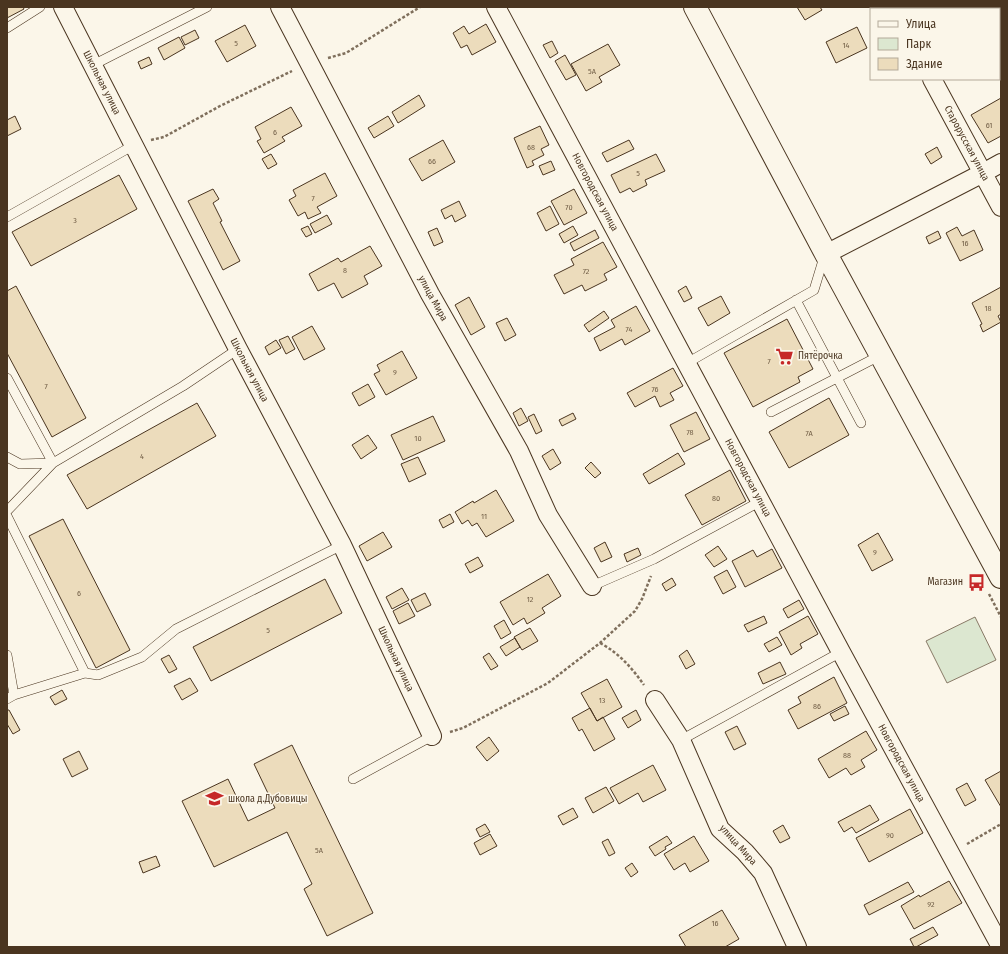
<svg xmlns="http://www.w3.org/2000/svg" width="1008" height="954" font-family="'Fira Sans Condensed',sans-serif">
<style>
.green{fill:#dce7d0;stroke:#887966}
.building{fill:#ecdcbc;stroke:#4a3520}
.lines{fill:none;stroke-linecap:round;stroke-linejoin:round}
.service-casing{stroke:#4a3520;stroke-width:10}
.minor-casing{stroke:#4a3520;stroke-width:20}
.primary-casing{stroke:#4a3520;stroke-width:24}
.path{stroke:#7f6f5c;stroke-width:2.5;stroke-dasharray:3 2;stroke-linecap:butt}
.service{stroke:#fbf6e9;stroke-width:9}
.minor{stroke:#fbf6e9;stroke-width:18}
.primary{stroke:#fbf6e9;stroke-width:22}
.labels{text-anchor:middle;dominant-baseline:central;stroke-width:3;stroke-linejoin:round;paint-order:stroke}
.number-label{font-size:8px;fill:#725f47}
.street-label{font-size:10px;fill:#4a3520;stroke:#fbf6e9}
.poi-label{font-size:10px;fill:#4a3520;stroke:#fbf6e9;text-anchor:start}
</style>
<rect width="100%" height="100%" fill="#fbf6e9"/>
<!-- green -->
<path class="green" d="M 975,617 L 996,660 L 947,683 L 926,641 Z"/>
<!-- building -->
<path class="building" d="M 7,7 L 23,7 L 24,9 L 7,18 Z
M 797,7 L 820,7 L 822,10 L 805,20 Z
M 486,24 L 496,42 L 472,55 L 467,45 L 461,48 L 453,33 L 464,26 L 469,34 Z
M 245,25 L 256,46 L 227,62 L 215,41 Z
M 857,27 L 867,48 L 836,63 L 826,42 Z
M 195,30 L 199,38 L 185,45 L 181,37 Z
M 179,37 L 185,48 L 164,60 L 158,48 Z
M 552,41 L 558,53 L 550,58 L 543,45 Z
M 608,44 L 620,65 L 599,77 L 602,82 L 586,91 L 571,64 Z
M 565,55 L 576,75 L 566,80 L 555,61 Z
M 149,57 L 152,64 L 141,69 L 138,62 Z
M 419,95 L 425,106 L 398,123 L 392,112 Z
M 1001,98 L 1001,136 L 988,143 L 971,115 Z
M 291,107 L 302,126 L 282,137 L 285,141 L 264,153 L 257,141 L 261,139 L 255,127 Z
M 15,116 L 21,129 L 7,136 L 7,120 Z
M 388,116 L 394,126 L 374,138 L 368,128 Z
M 540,126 L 549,145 L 541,149 L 544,155 L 532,161 L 534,165 L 527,168 L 514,138 Z
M 443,140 L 455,162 L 422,181 L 409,159 Z
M 629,140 L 634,149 L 607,162 L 602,153 Z
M 937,147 L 942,157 L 931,164 L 925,154 Z
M 271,154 L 277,164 L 268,169 L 262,159 Z
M 656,154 L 665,171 L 645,180 L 647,185 L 633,192 L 630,188 L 620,193 L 611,175 Z
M 551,161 L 555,170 L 543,175 L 539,166 Z
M 325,173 L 337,196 L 317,207 L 321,213 L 308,219 L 305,212 L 298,216 L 289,200 L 296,196 L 293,190 Z
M 119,175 L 137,209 L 31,266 L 12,232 Z
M 213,189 L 219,199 L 213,203 L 222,221 L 220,222 L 240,261 L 223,270 L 188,201 Z
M 574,189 L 587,213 L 564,225 L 551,201 Z
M 459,201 L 466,216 L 455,222 L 452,215 L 445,219 L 441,210 Z
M 550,206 L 559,224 L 546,231 L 537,213 Z
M 327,215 L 332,224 L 315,233 L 310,224 Z
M 308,226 L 312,234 L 306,237 L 301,229 Z
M 573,226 L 578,235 L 564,243 L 559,234 Z
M 957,227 L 962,236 L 974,230 L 983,250 L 960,261 L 946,233 Z
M 437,228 L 443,242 L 434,246 L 428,232 Z
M 595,230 L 599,238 L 574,251 L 570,243 Z
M 938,231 L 941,238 L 929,244 L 926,237 Z
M 603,242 L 617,267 L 604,274 L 607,280 L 585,291 L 582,285 L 564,294 L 554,275 L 574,265 L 571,259 Z
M 370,246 L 382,266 L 364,276 L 368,284 L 342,298 L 334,283 L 318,291 L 309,274 L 338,258 L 341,262 Z
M 16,286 L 86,418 L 52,437 L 7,353 L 7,291 Z
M 686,286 L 692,298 L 684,302 L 678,291 Z
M 1001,287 L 1001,314 L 998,316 L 1001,322 L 983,332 L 980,325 L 982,324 L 972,303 Z
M 721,296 L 730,313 L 708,326 L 698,308 Z
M 469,297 L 485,327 L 471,335 L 455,305 Z
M 636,306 L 650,331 L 625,345 L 622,339 L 600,351 L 594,338 L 615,327 L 611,320 Z
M 604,311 L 609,318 L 589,332 L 584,325 Z
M 507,318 L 516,335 L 505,341 L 496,323 Z
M 787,319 L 813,369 L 798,377 L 800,382 L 753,407 L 724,353 Z
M 312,326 L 325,349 L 304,360 L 292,337 Z
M 288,336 L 295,349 L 286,354 L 279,340 Z
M 276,340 L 281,348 L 269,355 L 265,347 Z
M 402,351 L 417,378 L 386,395 L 374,374 L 380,371 L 377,365 Z
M 673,368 L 683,386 L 670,393 L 674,400 L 660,407 L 655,396 L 635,407 L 627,393 Z
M 368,384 L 375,397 L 359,406 L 352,393 Z
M 829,398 L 849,435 L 789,468 L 769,432 Z
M 197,403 L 216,436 L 87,509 L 67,475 Z
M 521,408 L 528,421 L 519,426 L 513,413 Z
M 696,412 L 710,439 L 684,452 L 670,425 Z
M 573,413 L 576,419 L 562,426 L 559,420 Z
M 534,414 L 542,431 L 536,434 L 528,417 Z
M 433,416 L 445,441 L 403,460 L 391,435 Z
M 368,435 L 377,448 L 361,459 L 352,445 Z
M 553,449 L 561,463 L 550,470 L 542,456 Z
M 678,453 L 685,464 L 649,484 L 643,474 Z
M 418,457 L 426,474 L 409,482 L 401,464 Z
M 591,462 L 601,473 L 595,478 L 585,468 Z
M 730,470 L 746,501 L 702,525 L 685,495 Z
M 496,490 L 514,521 L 486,537 L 477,523 L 472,526 L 468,520 L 462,524 L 455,512 L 473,501 L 474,503 Z
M 450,514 L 454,522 L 443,528 L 439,520 Z
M 63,519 L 130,650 L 96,668 L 29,536 Z
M 383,532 L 392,547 L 367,561 L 359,546 Z
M 878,533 L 893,560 L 872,571 L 858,545 Z
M 605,542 L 612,557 L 601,562 L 594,548 Z
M 718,546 L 727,559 L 714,567 L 705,555 Z
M 638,548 L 641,555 L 627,562 L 624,554 Z
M 772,549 L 782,568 L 745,587 L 732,561 L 753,550 L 757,557 Z
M 478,557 L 483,566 L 470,573 L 465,564 Z
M 727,570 L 736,587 L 723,594 L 714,577 Z
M 548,574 L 561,596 L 542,608 L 545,613 L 527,624 L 524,618 L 513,625 L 500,602 Z
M 672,578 L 676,585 L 666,591 L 662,584 Z
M 325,579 L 342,613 L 211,681 L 193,647 Z
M 402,588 L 409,600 L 392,609 L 386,597 Z
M 425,593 L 431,605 L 417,612 L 411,600 Z
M 799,600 L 804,609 L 788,618 L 783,609 Z
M 408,603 L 415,616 L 399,624 L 393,611 Z
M 764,616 L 767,623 L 748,632 L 744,625 Z
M 808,616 L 818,634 L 800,644 L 802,648 L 791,655 L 779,632 Z
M 504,620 L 511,633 L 501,639 L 494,626 Z
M 530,628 L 538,641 L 522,650 L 514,637 Z
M 777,637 L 782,645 L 769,652 L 764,644 Z
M 515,638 L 520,647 L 506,656 L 500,647 Z
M 687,650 L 695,664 L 686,669 L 679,656 Z
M 489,653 L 498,666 L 491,670 L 483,657 Z
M 169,655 L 177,669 L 169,673 L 161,659 Z
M 780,662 L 786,674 L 763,684 L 758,673 Z
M 834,677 L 847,703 L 798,729 L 788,710 L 801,703 L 798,697 Z
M 190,678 L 198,691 L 182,700 L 174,686 Z
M 607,679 L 622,707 L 597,721 L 581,693 Z
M 62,690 L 67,699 L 55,705 L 50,697 Z
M 845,706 L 849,714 L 834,721 L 830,714 Z
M 590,708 L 597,721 L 603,717 L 615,739 L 594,751 L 582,729 L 579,731 L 572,718 Z
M 7,710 L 9,710 L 20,730 L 13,734 L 7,724 Z
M 636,710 L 641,720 L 628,728 L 622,718 Z
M 737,726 L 746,744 L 734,750 L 725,732 Z
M 866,731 L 877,750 L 861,760 L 865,767 L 851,775 L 846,768 L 829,778 L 818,759 Z
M 489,737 L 499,751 L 487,761 L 476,747 Z
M 292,745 L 373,913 L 327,936 L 304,889 L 312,884 L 287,832 L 214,867 L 182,801 L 228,779 L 248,821 L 275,808 L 254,764 Z
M 79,751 L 88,769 L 72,777 L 63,759 Z
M 653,765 L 666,790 L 643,802 L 638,793 L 619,804 L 610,788 Z
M 1001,771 L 1001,807 L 985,780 Z
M 967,783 L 976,800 L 965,806 L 956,789 Z
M 606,787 L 614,801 L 593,813 L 585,798 Z
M 870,805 L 879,820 L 856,833 L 852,827 L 844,832 L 838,822 Z
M 573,808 L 578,817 L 563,825 L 558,816 Z
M 910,809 L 923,833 L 869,862 L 856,838 Z
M 485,824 L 490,832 L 480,837 L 476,829 Z
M 783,825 L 790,838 L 780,843 L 773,831 Z
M 490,834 L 497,846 L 480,855 L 474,843 Z
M 667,836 L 672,843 L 665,847 L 666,849 L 655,856 L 649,847 Z
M 694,836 L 709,861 L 690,872 L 685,863 L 674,870 L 664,854 Z
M 608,839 L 615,853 L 609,856 L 602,842 Z
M 156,856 L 160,866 L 143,873 L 139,862 Z
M 632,863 L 638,872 L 631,877 L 625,868 Z
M 949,881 L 962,903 L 914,929 L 901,906 L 919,895 L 920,897 Z
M 908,882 L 914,892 L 869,915 L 864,905 Z
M 722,910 L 739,939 L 725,947 L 686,947 L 679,935 Z
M 933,927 L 938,935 L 916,947 L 914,947 L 910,939 Z"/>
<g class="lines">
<defs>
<path id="service" d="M 7,28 L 40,7
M 93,65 L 207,7
M 7,217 L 134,145
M 796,300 L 861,423
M 687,363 L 814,290 L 824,257
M 7,378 L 53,463 L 183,386 L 238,349
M 771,412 L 881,355
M 7,457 L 20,464 L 53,463
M 7,511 L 53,463
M 7,516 L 85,673 L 98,675 L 142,657 L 176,629 L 342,545
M 592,586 L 654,559 L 761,501
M 7,655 L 14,695
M 7,699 L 14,695 L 85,673
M 681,740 L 841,652
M 353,779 L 432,736"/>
<g id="minor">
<path id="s1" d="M 63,7 L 238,349 L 342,545 L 432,736"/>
<path id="s2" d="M 280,7 L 430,294 L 519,451 L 548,515 L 592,586"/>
<path id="s3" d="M 496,7 L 841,652 L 1001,947"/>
<path d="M 894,7 L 895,9"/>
<path id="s4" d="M 932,79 L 1001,207"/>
<path d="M 826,254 L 983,173 L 1001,163"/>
<path d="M 655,700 L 681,740 L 720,829 L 745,852 L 763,873 L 797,947"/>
</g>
<path id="primary" d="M 695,7 L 826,254 L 1001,577"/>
</defs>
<!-- service casing -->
<use href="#service" class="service-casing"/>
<!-- minor casing -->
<use href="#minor" class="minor-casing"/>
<!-- primary casing -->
<use href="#primary" class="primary-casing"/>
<!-- path -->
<path class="path" d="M 923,9 L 927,7
M 328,58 L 346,53 L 420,7
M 151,140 L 164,137 L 220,106 L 292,71
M 989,594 L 1001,617
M 600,643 C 619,653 632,668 644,685
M 450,732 L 463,728 L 548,683 L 600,643 L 635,611 L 642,599 L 651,576
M 967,844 L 1001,824"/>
<!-- service -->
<use href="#service" class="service"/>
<!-- minor -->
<use href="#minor" class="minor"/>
<!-- primary -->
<use href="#primary" class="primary"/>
</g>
<!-- icons -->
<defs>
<symbol id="supermarket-bare" viewBox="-9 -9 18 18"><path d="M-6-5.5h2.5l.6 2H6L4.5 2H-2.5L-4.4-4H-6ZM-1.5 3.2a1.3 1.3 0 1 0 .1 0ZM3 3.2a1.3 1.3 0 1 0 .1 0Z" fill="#c62828" stroke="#fbf6e9" stroke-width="2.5" paint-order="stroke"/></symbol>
<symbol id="bus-bare" viewBox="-9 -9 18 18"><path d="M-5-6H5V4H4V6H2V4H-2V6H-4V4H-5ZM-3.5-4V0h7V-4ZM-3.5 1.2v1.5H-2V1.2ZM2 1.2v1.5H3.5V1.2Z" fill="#c62828" stroke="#fbf6e9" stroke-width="2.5" paint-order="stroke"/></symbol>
<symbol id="school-bare" viewBox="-9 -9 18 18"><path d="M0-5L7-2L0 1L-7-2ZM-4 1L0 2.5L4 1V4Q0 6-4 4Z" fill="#c62828" stroke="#fbf6e9" stroke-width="2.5" paint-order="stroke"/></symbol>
</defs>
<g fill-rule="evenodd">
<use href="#supermarket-bare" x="772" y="344" width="25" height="25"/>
<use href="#bus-bare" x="964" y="570" width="25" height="25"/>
<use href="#school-bare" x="202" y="786" width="25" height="25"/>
</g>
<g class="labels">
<!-- number labels -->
<g class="number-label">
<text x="236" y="43">5</text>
<text x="846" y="45">14</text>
<text x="592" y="71">5А</text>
<text x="989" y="125">61</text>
<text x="275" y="132">6</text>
<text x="531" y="147">68</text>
<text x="432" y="161">66</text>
<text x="638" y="173">5</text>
<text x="313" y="198">7</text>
<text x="569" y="207">70</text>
<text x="75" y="220">3</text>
<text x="965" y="243">16</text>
<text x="345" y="270">8</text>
<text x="586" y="271">72</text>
<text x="988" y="308">18</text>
<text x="629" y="329">74</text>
<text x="769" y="361">7</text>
<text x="395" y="372">9</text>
<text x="46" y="386">7</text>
<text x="655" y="389">76</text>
<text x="690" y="432">78</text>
<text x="809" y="433">7А</text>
<text x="418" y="438">10</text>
<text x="142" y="456">4</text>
<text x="716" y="498">80</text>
<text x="484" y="516">11</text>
<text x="875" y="552">9</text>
<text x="79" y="593">6</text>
<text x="530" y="599">12</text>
<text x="268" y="630">5</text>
<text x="602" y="700">13</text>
<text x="817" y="706">86</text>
<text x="847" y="755">88</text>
<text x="890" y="835">90</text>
<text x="319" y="850">5А</text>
<text x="931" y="904">92</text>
<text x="715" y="923">16</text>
</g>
<!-- street labels -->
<g class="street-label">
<text stroke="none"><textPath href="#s1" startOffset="85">Школьная улица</textPath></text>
<text stroke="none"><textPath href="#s4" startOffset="73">Старорусская улица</textPath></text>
<text stroke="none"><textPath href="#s3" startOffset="210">Новгородская улица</textPath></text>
<text stroke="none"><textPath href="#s2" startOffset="329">улица Мира</textPath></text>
<text stroke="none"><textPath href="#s1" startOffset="408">Школьная улица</textPath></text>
<text stroke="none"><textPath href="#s3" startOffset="534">Новгородская улица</textPath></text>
<text stroke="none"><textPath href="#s1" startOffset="732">Школьная улица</textPath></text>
<text stroke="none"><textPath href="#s3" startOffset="858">Новгородская улица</textPath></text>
<text transform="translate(738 845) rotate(48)">улица Мира</text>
</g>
<!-- poi labels -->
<g class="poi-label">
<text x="798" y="356">Пятёрочка</text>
<text x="963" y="582" text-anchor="end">Магазин</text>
<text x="228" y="799">школа д.Дубовицы</text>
</g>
</g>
<!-- border -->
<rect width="1008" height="954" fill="none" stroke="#4a3520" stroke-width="16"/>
<!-- legend -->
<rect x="870" y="8" width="130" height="72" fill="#fbf6e9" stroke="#b4a999"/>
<rect x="878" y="21" width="20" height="6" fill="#fbf6e9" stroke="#b4a999"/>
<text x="906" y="28" font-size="12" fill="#4a3520">Улица</text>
<rect x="878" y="38" width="20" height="12" fill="#dce7d0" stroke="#b4a999"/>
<text x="906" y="48" font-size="12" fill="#4a3520">Парк</text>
<rect x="878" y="58" width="20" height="12" fill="#ecdcbc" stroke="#b4a999"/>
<text x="906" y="68" font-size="12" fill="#4a3520">Здание</text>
</svg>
